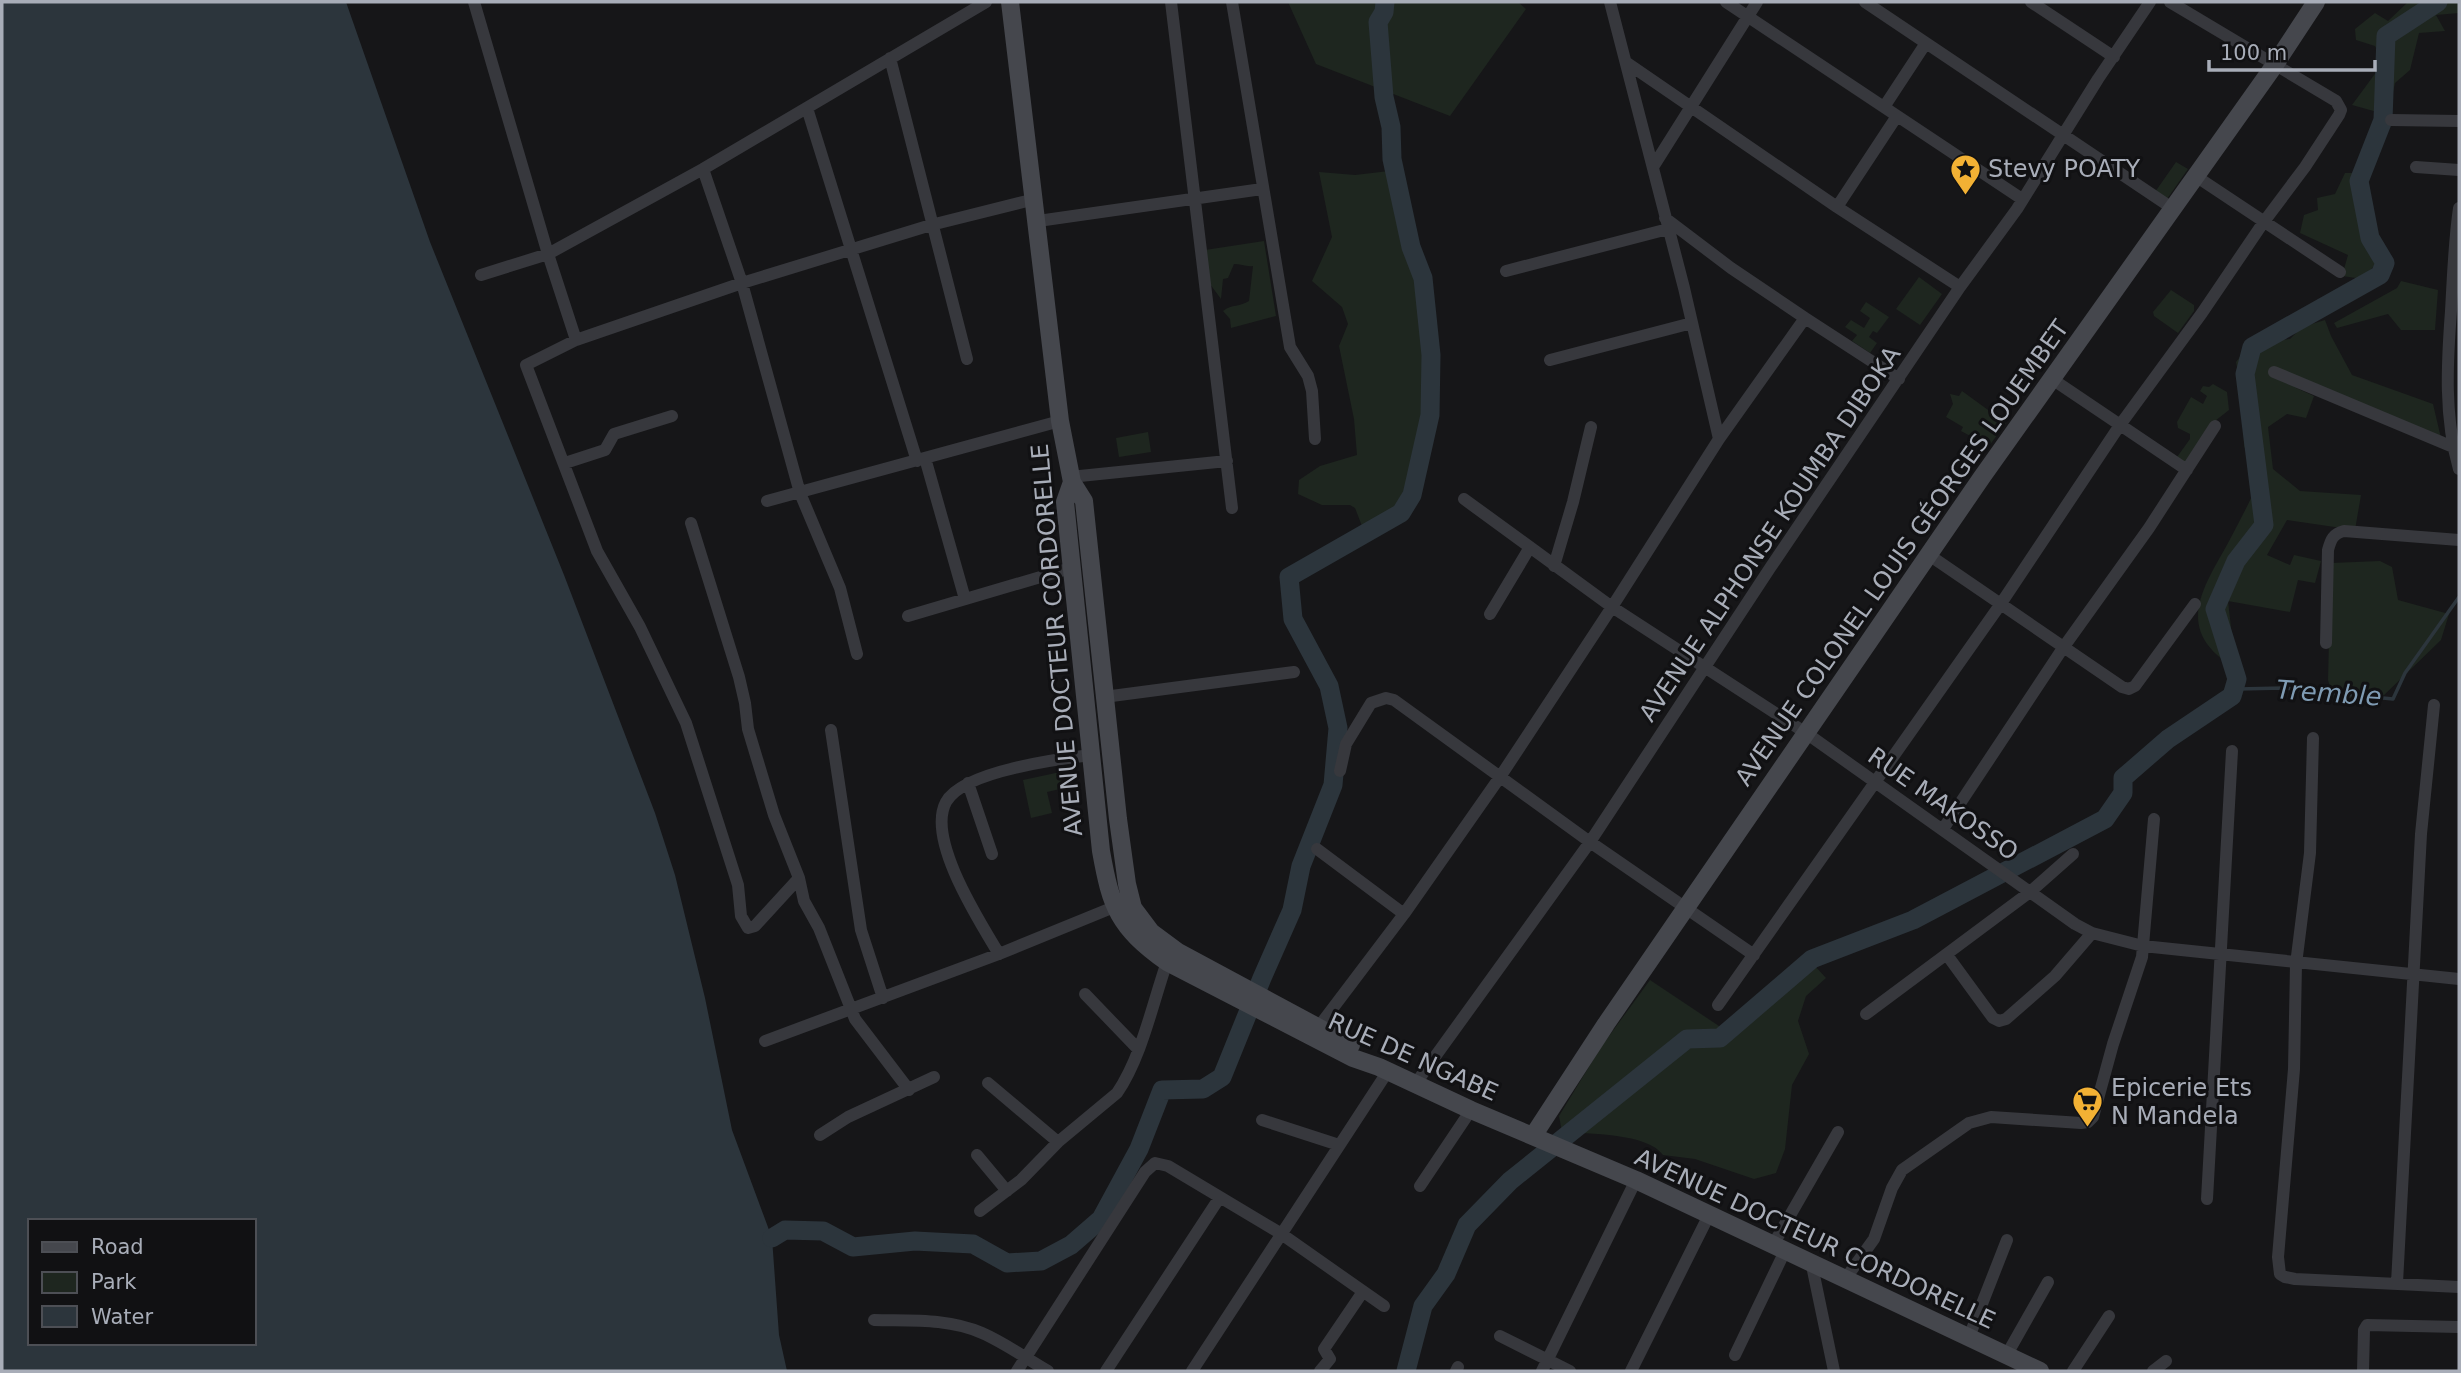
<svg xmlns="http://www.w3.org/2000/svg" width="2461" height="1373" font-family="'DejaVu Sans',sans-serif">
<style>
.green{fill:#1e261f}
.water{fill:#2c353c;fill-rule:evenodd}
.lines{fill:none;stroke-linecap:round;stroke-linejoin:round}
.stream{stroke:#2c353c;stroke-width:3.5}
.river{stroke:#2c353c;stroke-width:19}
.street{stroke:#37383d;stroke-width:12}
.secondary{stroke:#45474d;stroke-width:18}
.labels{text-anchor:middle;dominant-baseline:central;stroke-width:6;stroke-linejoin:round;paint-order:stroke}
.poi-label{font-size:24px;fill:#a8adb8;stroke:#111113;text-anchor:start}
.street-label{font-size:24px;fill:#a8adb8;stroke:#111113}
.water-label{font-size:26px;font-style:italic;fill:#7f9bb3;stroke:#111113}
</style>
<rect width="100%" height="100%" fill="#161618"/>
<!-- green -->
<path class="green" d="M 1288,2 L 1518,2 L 1526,9 L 1450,116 L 1316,64 Z
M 2408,2 L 2459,2 L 2459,13 L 2436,15 L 2445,31 L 2419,33 L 2410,70 L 2395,83 L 2388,115 L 2352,105 L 2380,67 L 2381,58 L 2375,46 L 2356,40 L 2355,29 L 2375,13 L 2388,21 Z
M 2176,162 L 2188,169 L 2167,199 L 2155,192 Z
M 1389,171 L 1422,310 L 1426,393 L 1409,485 L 1404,500 L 1374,524 L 1362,526 L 1355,508 L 1350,505 L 1322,505 L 1298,494 L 1299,480 L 1320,466 L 1357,455 L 1354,419 L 1339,346 L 1348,324 L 1342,307 L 1312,281 L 1332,237 L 1319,172 L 1355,175 Z
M 2345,173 L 2353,173 C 2355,212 2359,227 2379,260 L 2363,279 L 2342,276 L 2348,255 L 2300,233 L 2304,215 L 2318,210 L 2317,198 L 2335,194 Z
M 1264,241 L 1276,316 L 1231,328 L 1230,319 L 1223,311 C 1232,304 1240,307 1249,301 L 1253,266 C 1246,267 1241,264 1234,264 L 1228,278 L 1223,279 L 1221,299 L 1210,284 L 1205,250 Z
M 1919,277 L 1942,294 L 1920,325 L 1896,309 Z
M 2401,281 L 2438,290 L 2435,330 L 2401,330 L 2388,314 L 2337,328 L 2334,323 L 2397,288 Z
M 2171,290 L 2194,305 L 2194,311 L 2178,333 L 2154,316 L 2153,312 Z
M 1866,302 L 1889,317 L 1877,333 L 1873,331 L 1869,337 L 1877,343 L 1870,353 L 1852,341 L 1857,335 L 1845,327 L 1851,320 L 1864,328 L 1870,318 L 1860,311 Z
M 2325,320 L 2331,336 L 2352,375 L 2433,404 L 2441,438 L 2294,387 L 2314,396 L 2306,418 L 2287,414 L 2268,427 L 2273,469 L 2300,491 L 2361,495 L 2355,530 L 2287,520 L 2267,555 L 2290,565 L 2294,555 L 2321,561 L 2315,583 L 2298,580 L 2290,612 L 2228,601 L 2234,653 L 2226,662 C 2175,626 2205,585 2228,543 C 2239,522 2250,502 2259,480 L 2244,446 L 2242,395 L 2236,362 L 2250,344 L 2290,339 L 2302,327 Z
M 2213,384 L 2227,392 L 2229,410 L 2215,421 L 2187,464 L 2177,457 L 2190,439 L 2190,434 L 2178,428 L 2177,422 L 2191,397 L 2203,404 L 2207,396 L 2200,391 L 2203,386 L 2209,387 Z
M 1962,391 L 2006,423 L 1989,446 L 1961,431 L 1963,427 L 1946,417 L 1953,404 L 1950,394 L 1959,396 Z
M 1148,432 L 1151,452 L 1119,457 L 1116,438 Z
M 2380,561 L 2392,567 L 2398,600 L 2449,614 L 2441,640 L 2383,696 L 2334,699 L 2328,680 L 2331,563 Z
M 1065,771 L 1069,787 L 1047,792 L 1052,813 L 1031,818 L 1023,780 Z
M 1815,966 L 1826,978 L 1806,996 L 1798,1021 L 1809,1054 L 1792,1085 L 1785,1149 L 1776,1173 L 1754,1179 L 1695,1159 L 1663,1155 C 1648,1133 1588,1134 1562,1132 L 1559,1116 L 1601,1047 L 1650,980 L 1731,1034 L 1775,993 Z"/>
<!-- water -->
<path class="water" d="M 2,2 L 346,2 L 430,242 L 564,575 L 655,813 L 675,875 L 705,998 L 732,1130 L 772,1238 L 779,1335 L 787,1371 L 2,1371 ZM 30,1221 L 254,1221 L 254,1343 L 30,1343 Z"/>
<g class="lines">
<!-- stream -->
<path class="stream" d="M 2232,696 L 2238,689 L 2283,688 L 2393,699 L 2405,673 L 2459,597"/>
<!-- river -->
<path class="river" d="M 772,1238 L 785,1230 L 823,1231 L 853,1247 L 915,1241 L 973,1244 L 1007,1263 L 1041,1261 L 1071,1245 L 1101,1219 L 1139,1149 L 1162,1090 L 1203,1089 L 1222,1077 L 1262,978 L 1292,910 L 1301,866 L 1333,785 L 1338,728 L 1329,686 L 1293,619 L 1289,577 L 1401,513 L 1412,495 L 1430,415 L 1431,355 L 1423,278 L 1411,247 L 1392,159 L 1391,127 L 1384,97 L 1378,22 L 1384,12 L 1385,2
M 1406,1371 L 1423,1306 L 1446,1274 L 1467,1225 L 1510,1181 L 1687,1039 L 1720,1038 L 1812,959 L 1913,920 L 2105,819 L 2123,793 L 2123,778 L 2168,739 L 2232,696 L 2237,679 L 2215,609 L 2236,561 L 2264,525 L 2245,374 L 2252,347 L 2380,275 L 2385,263 L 2370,238 L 2359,181 L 2383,120 L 2386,36 L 2438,2"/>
<!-- street -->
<path class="street" d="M 474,2 L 548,254 L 576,340
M 1171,2 L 1232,508
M 1232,2 L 1290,347 L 1308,376 L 1312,391 L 1315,439
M 1610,2 L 1684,288 L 1719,439
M 1726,2 L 2022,199
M 1865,2 L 2172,208
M 2031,2 L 2114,57
M 890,58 L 967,359
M 1627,63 L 1837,207 L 1960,287
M 1884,107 L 1926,43
M 807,108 L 917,461
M 2391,120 L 2459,121
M 1653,167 L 1757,2
M 2416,167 L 2459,170
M 703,169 L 742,283 L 800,493 L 840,588 L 857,654
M 2194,175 L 2340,272
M 1837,207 L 1897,116
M 2459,208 C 2454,242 2453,277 2451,311 C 2447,364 2444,417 2459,469
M 1665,218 L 1731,268 L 1805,318
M 1038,221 L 1262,189
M 1506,271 L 1668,229
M 481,275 L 548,254 L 703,169 L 986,2
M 1550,360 L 1692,323
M 2274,372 L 2453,447
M 2052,379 L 2187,470
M 925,458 L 965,599
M 565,463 L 605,450 L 614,434 L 672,416
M 1070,477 L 1227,461
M 1464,499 L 1612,607 L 1806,733 L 2075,924 L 2092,933 L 2143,946 L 2459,979
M 767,501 L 1060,421
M 691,523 L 739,677 L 745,703 L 748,729 L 774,815 L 799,878 L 804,901 L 819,928 L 855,1019 L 909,1090
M 1929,555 L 2122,687 L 2129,689 L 2135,686 L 2195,604
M 1554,566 L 1573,502 L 1591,427
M 1490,614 L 1530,547
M 908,616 L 1071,568
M 2326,643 L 2328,550 C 2331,539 2333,534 2344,531 L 2459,540
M 1104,697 L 1294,672
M 831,730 L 861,930 L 883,998
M 2313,738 L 2310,853 L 2296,964 L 2294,1069 L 2278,1257 L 2280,1274 L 2285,1277 L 2295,1279 L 2459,1287
M 1340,771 L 1346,744 L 1371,703 L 1386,698 L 1394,700 L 1590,842 L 1754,955
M 968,783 L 992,854
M 1943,829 L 2063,648 L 2149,528 L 2215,426
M 1317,849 L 1404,914
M 799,878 L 755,926 L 748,928 L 741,916 L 738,885 L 686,723 L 640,627 L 597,551 L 526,365 L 576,340 L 742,283 L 931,225 L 1035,199
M 999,954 C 980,922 926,839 946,802 C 963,771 1058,759 1091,755
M 1947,955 L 1993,1018 L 1999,1021 L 2006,1019 L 2055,976 L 2092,933
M 1085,994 L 1138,1049
M 1718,1005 L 2000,605 L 2120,425 L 2202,313 L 2263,223 L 2305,167 L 2339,115 L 2341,110 L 2336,101 L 2170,2
M 1866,1014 L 2030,892 L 2073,854
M 1314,1033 L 1404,914 L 1500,777 L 1612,607 L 1719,439 L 1805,318 L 1899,379
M 765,1041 L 999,954 L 1114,907
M 988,1083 L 1058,1142
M 1416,1083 L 1590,842 L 1770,568 L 1960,287 L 2017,209 L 2098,79 L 2150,2
M 1262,1120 L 1339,1145
M 820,1135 L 848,1117 L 934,1077
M 977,1155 L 1007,1191
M 1420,1186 L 1471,1110
M 2207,1199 L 2232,751
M 980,1211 L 1021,1180 L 1058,1142 L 1117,1093 C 1142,1056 1152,1005 1167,962
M 1773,1245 L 1838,1132
M 1811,1261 L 1834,1371
M 1846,1278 L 1874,1239 L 1892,1188 L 1902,1170 L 1969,1123 L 1991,1117 L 2081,1123 L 2088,1122 L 2093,1117 L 2113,1044 L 2142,957 L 2154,819
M 2397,1283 L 2421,834 L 2434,705
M 874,1320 C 910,1321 948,1318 982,1333 C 1005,1343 1027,1359 1048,1371
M 1500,1336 L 1570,1371
M 1969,1337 L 2007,1240
M 1735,1355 L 1785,1251
M 2006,1356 L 2048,1282
M 1017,1371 L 1145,1172 L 1155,1163 L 1168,1166 L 1280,1233 L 1384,1306
M 1106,1371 L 1220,1197
M 1192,1371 L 1388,1071
M 1320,1371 L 1330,1359 L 1324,1349 L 1362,1293
M 1456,1371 L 1458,1367
M 1542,1371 L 1636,1180
M 1631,1371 L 1709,1215
M 2073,1371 L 2109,1316
M 2153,1371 L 2166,1361
M 2363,1371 L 2364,1330 L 2367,1325 L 2459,1327"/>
<!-- secondary -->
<path class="secondary" d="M 1010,2 L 1060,421 L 1072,482 L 1065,502 L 1101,851 C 1111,907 1118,927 1167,962 L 1353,1058 L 1379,1067 L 1471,1110 L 1636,1180 L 2040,1371
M 1072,482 L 1084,501 L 1118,819 L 1127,884 L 1133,908 L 1151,932 L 1178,952 L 1351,1045
M 1533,1136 L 1606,1024 L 1982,477 L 2274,66 L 2316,2"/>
</g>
<!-- icons -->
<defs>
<symbol id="sight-pin" viewBox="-11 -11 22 30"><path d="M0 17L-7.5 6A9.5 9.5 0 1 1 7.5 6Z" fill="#f2b134" stroke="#111113"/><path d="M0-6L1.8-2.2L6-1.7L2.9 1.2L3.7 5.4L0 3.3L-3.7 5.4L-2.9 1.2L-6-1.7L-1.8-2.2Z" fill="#111"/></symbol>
<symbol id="supermarket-pin" viewBox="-11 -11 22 30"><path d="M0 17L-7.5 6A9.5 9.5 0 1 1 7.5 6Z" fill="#f2b134" stroke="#111113"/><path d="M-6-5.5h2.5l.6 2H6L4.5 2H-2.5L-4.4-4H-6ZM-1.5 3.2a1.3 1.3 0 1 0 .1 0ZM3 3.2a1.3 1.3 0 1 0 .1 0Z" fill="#111"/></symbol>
</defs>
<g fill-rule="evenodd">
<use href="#sight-pin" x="1948" y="152" width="35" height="47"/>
<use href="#supermarket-pin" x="2070" y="1084" width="35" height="47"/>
</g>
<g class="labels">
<!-- poi labels -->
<g class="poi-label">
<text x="1988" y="169">Stevy POATY</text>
<text x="2111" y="1088">Epicerie Ets<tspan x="2111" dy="28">N Mandela</tspan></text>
</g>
<!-- street labels -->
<g class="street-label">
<text transform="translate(1770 534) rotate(-56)">AVENUE ALPHONSE KOUMBA DIBOKA</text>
<text transform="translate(1902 553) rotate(-55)">AVENUE COLONEL LOUIS GÉORGES LOUEMBET</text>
<text transform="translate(1057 640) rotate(-95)">AVENUE DOCTEUR CORDORELLE</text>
<text transform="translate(1943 804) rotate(35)">RUE MAKOSSO</text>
<text transform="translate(1413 1057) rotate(24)">RUE DE NGABE</text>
<text transform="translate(1815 1239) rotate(25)">AVENUE DOCTEUR CORDORELLE</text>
</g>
<!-- water labels -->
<g class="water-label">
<text transform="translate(2329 693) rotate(4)">Tremble</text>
</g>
</g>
<!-- border -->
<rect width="2461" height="1373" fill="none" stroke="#a8adb8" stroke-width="7"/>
<!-- legend -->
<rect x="28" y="1219" width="228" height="126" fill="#111113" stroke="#4d4f55" stroke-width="2"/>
<rect x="42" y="1242" width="35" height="10" fill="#45474d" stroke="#4d4f55" stroke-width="2"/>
<text x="91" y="1254" font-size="21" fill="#a8adb8">Road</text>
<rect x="42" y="1272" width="35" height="21" fill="#1e261f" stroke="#4d4f55" stroke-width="2"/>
<text x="91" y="1289" font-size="21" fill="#a8adb8">Park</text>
<rect x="42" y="1306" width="35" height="21" fill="#2c353c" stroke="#4d4f55" stroke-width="2"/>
<text x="91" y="1324" font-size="21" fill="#a8adb8">Water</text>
<!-- scale -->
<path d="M2209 60v10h166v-10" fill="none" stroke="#a8adb8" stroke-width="3.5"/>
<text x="2220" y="60" font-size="21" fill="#a8adb8" stroke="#111113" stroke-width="5" paint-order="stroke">100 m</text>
</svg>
